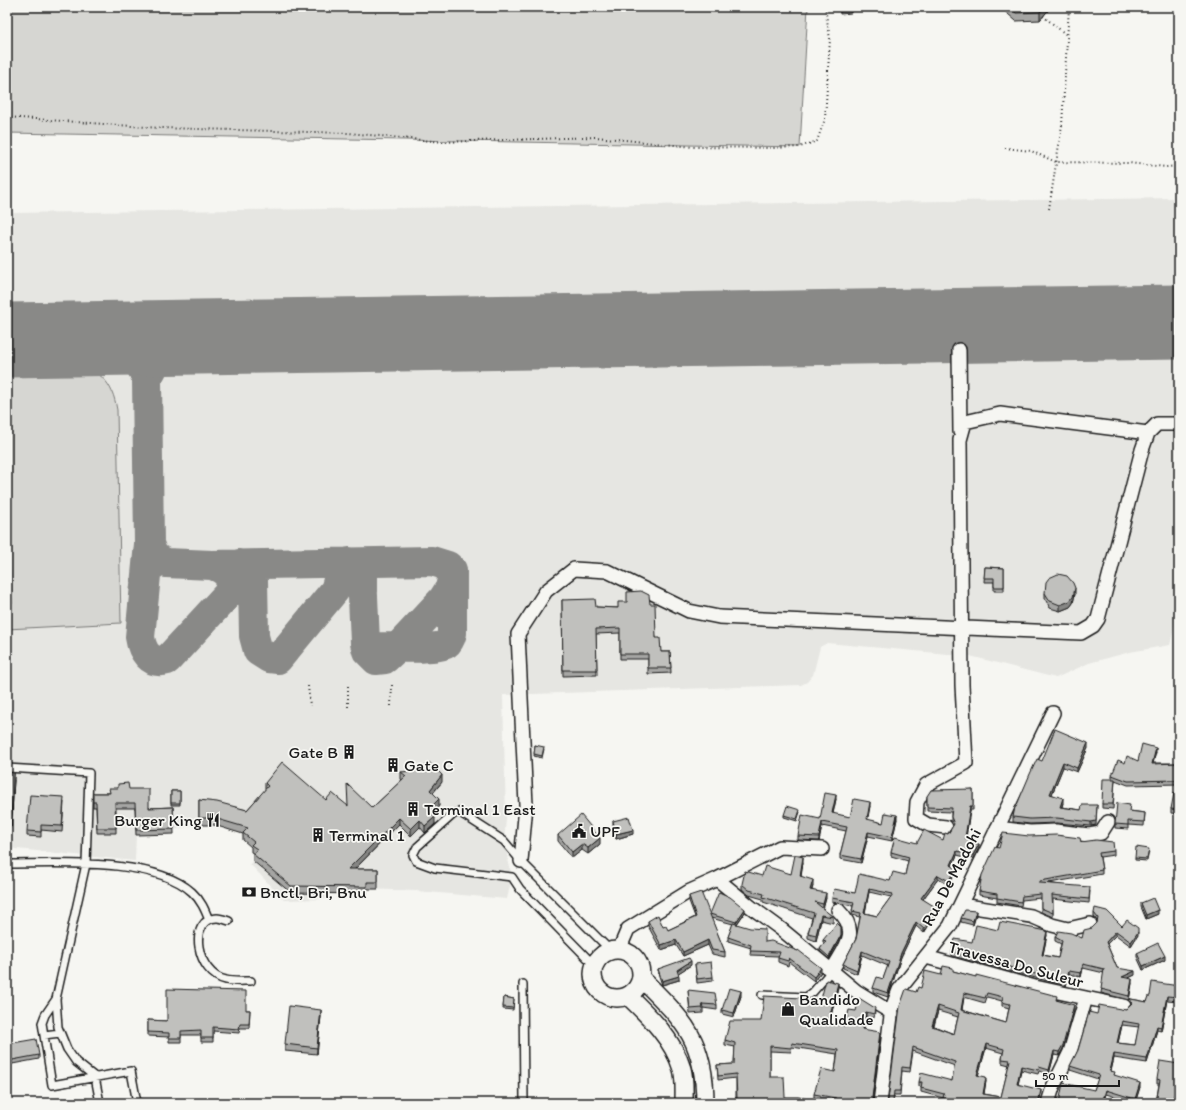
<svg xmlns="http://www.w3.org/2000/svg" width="1186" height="1110" font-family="Itim,sans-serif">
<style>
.built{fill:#e6e6e2}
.green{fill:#d6d6d2;stroke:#797977}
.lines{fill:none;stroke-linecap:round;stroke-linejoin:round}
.taxiway{stroke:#898987;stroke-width:30}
.runway{stroke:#898987;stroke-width:75}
.service-casing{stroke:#1c1c1c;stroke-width:10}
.minor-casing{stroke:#1c1c1c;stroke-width:16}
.tertiary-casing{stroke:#1c1c1c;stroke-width:20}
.path{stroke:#1c1c1c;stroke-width:2;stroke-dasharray:1 3;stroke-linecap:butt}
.service{stroke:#f6f6f2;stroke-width:7}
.minor{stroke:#f6f6f2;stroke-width:13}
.tertiary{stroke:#f6f6f2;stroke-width:17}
.wall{fill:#a5a5a3;stroke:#1c1c1c;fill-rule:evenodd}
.shaded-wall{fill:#868684;stroke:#1c1c1c}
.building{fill:#c0c0bd;stroke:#1c1c1c;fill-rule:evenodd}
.labels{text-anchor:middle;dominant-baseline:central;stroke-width:3.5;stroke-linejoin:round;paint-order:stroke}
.poi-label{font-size:17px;fill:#1c1c1c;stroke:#f6f6f2;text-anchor:start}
.street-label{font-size:17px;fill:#1c1c1c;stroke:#f6f6f2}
</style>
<rect width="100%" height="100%" fill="#f6f6f2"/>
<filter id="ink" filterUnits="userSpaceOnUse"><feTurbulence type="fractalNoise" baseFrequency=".025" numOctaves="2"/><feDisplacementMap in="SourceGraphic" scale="8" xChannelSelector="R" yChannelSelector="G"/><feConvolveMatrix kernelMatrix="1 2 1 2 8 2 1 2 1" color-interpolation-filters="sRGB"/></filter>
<g filter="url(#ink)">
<!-- built -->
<path class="built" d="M 1179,198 L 1179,606 L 1170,645 L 1130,652 L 1089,663 L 1056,678 L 970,656 L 827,643 L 820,647 L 813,675 L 807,682 L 801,685 L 503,695 L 506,819 L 504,841 L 512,877 L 507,899 L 416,891 L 367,889 L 367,894 L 328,894 L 326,899 L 284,900 L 250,864 L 256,856 L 251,852 L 253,849 L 243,840 L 240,833 L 214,825 L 199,824 L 174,830 L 174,834 L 136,835 L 135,861 L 7,848 L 7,213 Z"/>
<!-- green -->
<path class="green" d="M 7,7 L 808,7 L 800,147 L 7,133 Z
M 74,363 C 101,372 112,381 117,410 L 121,623 L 7,629 L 7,604 L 12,603 L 7,530 L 7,369 Z"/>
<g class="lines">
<!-- taxiway -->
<path class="taxiway" d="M 194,336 L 176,342 L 161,353 L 147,379 L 149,544 L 140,637 C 142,651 150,665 167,660 L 227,595 C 236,579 227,570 212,565
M 100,338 C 125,347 136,353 147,379
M 149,544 L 154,557 L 166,563 L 212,565 L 432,561 L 448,566 L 452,570 L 452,633 C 451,637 450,641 446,644 C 436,650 392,647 378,647
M 349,562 L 359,568 L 362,573 L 365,643 L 367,651 L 376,660 L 385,659 L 398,647 L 443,599 L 450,588 L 452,579
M 239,564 L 250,572 L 253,580 L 254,636 L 258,651 L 269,658 L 278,659 L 335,590 C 339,578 341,571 330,563"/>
<!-- runway -->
<path class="runway" d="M 7,340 L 1179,322"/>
<defs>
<path id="service" d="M 7,768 L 89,773 L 86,864 L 56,999 L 58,1027 L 67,1049 L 76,1062 L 95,1077 L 100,1103
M 7,864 C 57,864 154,857 192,892 C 201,900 205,910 209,920
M 229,921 C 226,920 221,918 217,918 C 187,918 196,974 226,980 C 234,982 243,981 251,981
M 594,965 L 520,889 L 512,877 L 435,868 L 416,861 L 413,855 L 417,847 L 454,814 L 459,812 L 504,841 L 521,861 L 611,951
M 523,984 L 524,1103
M 762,995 L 806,997 L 813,992 L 832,970
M 56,999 L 45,1015 L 42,1023 L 52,1085 L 131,1071 L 137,1103
M 44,1035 L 60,1033"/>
<path id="minor" d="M 959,350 L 960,432
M 946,827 L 928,825 L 916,818 L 917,802 L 926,785 L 966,763 L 962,685 L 960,440 L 965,422 L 1000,414 L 1148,433
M 997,828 L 1030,832 L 1056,831 L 1089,835 L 1101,833 L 1108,822
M 521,861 L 526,805 L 518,634 L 546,591 L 574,569 L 607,571 L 689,611 L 719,617 L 1081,633 L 1093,626 L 1098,619 L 1142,450 L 1148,433 L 1157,424 L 1179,424
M 717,879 L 780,847 L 822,849
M 961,905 L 1031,916 L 1052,925 L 1068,929 L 1090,924
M 619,950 L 628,929 L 688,892 L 717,879 L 751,907 L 781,929 L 856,991 L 892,1013
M 926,957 L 1035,987 L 1086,998 L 1070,1052 L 1053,1087 L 1048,1103
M 832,970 C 845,947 861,932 838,910
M 1086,998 L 1124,1006
M 880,1103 L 892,1008 L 899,990 L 950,926 L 1053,713"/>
<path id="tertiary" d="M593 974a24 24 0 1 1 48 0a24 24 0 1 1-48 0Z
M 641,978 C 683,1020 705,1039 705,1103
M 628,996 C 650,1017 673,1039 682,1069 C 685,1079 684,1092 684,1103"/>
</defs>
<!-- service casing -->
<use href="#service" class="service-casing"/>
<!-- minor casing -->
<use href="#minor" class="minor-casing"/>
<!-- tertiary casing -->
<use href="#tertiary" class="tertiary-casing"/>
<!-- path -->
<path class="path" d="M 1043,16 L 1068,36
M 7,117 L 160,128 L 349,133 L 443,142 L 596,137 L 693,147 L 771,148 L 800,147 L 817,141 L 825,119 L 830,39 L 825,7
M 1005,148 L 1031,151 L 1056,162 L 1128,163 L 1166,167 L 1179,166
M 1049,209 L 1062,125 L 1069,7
M 308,686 L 310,706
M 348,686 L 348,707
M 391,706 L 392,685"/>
<!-- service -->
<use href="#service" class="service"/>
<!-- minor -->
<use href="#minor" class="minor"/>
<!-- tertiary -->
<use href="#tertiary" class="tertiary"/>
</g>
<!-- wall -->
<path class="wall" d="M 839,7 L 851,7 L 851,13 L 840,14 Z
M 1000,7 L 1051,7 L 1040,20 L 1016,21 Z
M 985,567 L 1004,568 L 1004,591 L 994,591 L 994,582 L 984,582 Z
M 1045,593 L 1075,594 L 1073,603 L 1070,607 L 1060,611 L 1050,608 L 1045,599 Z
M 562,600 L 596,607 L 618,608 L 650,604 L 656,638 L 661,652 L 670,652 L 671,673 L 648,674 L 648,659 L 620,659 L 620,633 L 596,634 L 597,675 L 563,676 Z
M 535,745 L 544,749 L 542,758 L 534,756 Z
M 1088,748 L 1077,772 L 1063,767 L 1052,794 L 1063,803 L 1062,807 L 1081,810 L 1096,825 L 1091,826 L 1057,823 L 1030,824 L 1013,822 L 1013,817 L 1016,807 L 1042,761 Z
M 1156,752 L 1153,763 L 1179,763 L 1179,784 L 1128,785 L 1115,780 L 1113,809 L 1102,808 L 1102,804 L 1112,779 L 1112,775 L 1125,763 L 1138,761 Z
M 7,772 L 14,780 L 11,827 L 7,827 Z
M 401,772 L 442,782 L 433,793 L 439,806 L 432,814 L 435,824 L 425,833 L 420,827 L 411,836 L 399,824 L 355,869 L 378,869 L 378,889 L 367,889 L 367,894 L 291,893 L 253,861 L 253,853 L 251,852 L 251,847 L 243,840 L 243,834 L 214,825 L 199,825 L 199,800 L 247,810 L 265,790 L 265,783 L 347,806 L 372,808 L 402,780 L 401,779 Z
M 129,789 L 149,808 L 173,807 L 174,834 L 136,835 L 135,808 L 116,808 L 116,833 L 97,833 L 96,807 L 93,807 L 93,793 L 110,793 Z
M 973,789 L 973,810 L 970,810 L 966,838 L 974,843 L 979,848 L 973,859 L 957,855 L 952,866 L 955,872 L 949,885 L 938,879 L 923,899 L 937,912 L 924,933 L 916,926 L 901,957 L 888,997 L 873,992 L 873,988 L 883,979 L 888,966 L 862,955 L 857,974 L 843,968 L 843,964 L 856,939 L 860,917 L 852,915 L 853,906 L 832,902 L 832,898 L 855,893 L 890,881 L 905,875 L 908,861 L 891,856 L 891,852 L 917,843 L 943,840 L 953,826 L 951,821 L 951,812 L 927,811 L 927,796 ZM 869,892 L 891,897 L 877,916 L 865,913 Z
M 171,791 L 180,791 L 180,805 L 171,805 Z
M 1179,794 L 1179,814 L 1171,813 L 1171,809 Z
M 836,799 L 833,814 L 850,817 L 870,806 L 867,820 L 883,823 L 897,819 L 892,841 L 868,836 L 861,863 L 840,859 L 840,855 L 846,831 L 822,826 L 819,841 L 798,840 L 798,836 L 820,819 Z
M 64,802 L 62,832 L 41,830 L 41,837 L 27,836 L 27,831 Z
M 1130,811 L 1145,813 L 1144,826 L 1128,825 L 1128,829 L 1115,828 L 1115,824 Z
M 800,812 L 797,821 L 784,817 L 784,815 Z
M 613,821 L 633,834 L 616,839 L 613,825 Z
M 558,835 L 600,844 L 588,854 L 582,850 L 572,858 L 558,841 Z
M 1081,842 L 1114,851 L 1114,855 L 1100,857 L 1102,870 L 1102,874 L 1049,883 L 1090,891 L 1089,903 L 1053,899 L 1053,917 L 1041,912 L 1041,898 L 1022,900 L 1021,906 L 997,902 L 997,898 L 979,895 L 979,891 L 999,848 Z
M 1149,851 L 1147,861 L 1135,860 L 1135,858 Z
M 803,862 L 801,877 L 813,886 L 812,890 L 826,898 L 823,909 L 833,917 L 833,923 L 821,920 L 816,941 L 808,938 L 808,933 L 812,918 L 763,902 L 763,899 L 749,895 L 742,889 L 742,884 L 791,874 Z
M 689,896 L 710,914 L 745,912 L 737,924 L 765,942 L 821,972 L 814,981 L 789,962 L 788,966 L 778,962 L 778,956 L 750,955 L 751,948 L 728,941 L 728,937 L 733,924 L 711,918 L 725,952 L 725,957 L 712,954 L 708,945 L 683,956 L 676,945 L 661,950 L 648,926 L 648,921 L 668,930 L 695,917 L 689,901 Z
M 1141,903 L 1158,914 L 1146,919 L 1141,907 Z
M 1094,913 L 1122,926 L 1138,935 L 1131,946 L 1116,935 L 1107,944 L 1117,968 L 1135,975 L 1128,978 L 1132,983 L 1129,1000 L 1101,993 L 1104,973 L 1083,968 L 1081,977 L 1069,974 L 1066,986 L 952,956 L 952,952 L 998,930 L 1047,935 L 1043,955 L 1058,958 L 1061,944 L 1055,941 L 1055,937 L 1082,938 L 1098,922 L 1094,917 Z
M 976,915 L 973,925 L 961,922 L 961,918 Z
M 841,927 L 841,937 L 829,959 L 820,951 L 820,949 L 825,943 L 823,942 L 823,940 Z
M 1137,953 L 1165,960 L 1143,970 L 1137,957 Z
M 695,964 L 713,977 L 713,981 L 697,983 Z
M 691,965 L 678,973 L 679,980 L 662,985 L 658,973 L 658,969 Z
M 953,971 L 1057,1000 L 1074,1010 L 1063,1049 L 1059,1056 L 1054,1055 L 1049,1074 L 1039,1071 L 1038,1074 L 1021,1070 L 1018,1085 L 1041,1094 L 1039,1103 L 946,1103 L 943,1102 L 943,1098 L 921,1092 L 921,1087 L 919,1086 L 919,1082 L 952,1081 L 955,1066 L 913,1051 L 910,1072 L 902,1071 L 900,1095 L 894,1095 L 888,1100 L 916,992 L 921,988 L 941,975 ZM 964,997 L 985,1003 L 987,997 L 1002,1001 L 1002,1006 L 1009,1008 L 1006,1023 L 962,1010 ZM 938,1011 L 958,1017 L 954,1034 L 934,1026 ZM 986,1048 L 1003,1053 L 1002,1059 L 1002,1063 L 1009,1065 L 1001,1097 L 984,1094 L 986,1081 L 978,1075 Z
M 1179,986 L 1178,1001 L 1167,1000 L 1161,1031 L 1157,1030 L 1147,1063 L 1114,1058 L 1111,1071 L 1115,1076 L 1140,1087 L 1135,1103 L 1106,1094 L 1103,1103 L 1059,1103 L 1094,1090 L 1098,1079 L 1070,1070 L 1070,1066 L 1097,1014 L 1126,1010 L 1131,1004 L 1131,999 L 1147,1002 L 1150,996 ZM 1122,1025 L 1139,1027 L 1135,1045 L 1118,1043 Z
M 838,987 L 829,1024 L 845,1026 L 856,1011 L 875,1012 L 874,1018 L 866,1017 L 863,1029 L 880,1036 L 872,1099 L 836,1102 L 814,1098 L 814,1094 L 835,1072 L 837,1054 L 792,1047 L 791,1052 L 770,1051 L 770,1077 L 785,1097 L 818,1103 L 728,1103 L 728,1100 L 736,1099 L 736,1078 L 718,1080 L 717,1065 L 734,1064 L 735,1047 L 725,1045 L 725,1040 L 761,1021 L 821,999 Z
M 688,990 L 717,1005 L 717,1010 L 703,1008 L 703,1013 L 690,1014 Z
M 741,996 L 734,1017 L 722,1014 L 722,1010 Z
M 504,997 L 514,999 L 513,1010 L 503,1009 Z
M 246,1010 L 250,1010 L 249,1028 L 240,1028 L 239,1033 L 213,1031 L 213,1042 L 201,1042 L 201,1035 L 181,1035 L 181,1042 L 169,1042 L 169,1037 L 148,1036 L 148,1020 L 167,1021 Z
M 321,1016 L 317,1054 L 285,1051 L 285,1044 Z
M 7,1044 L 39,1055 L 39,1059 L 7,1065 Z
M 1179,1068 L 1173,1103 L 1156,1103 L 1159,1084 L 1157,1084 L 1157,1079 Z"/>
<!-- shaded-wall -->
<path class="shaded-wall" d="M 1044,7 L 1051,7 L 1040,20 L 1040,12 Z
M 1075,588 L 1075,594 L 1073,603 L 1070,607 L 1060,611 L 1060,605 Z
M 1088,743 L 1088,748 L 1077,772 L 1077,768 Z
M 1156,748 L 1156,752 L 1152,767 L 1152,764 Z
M 1063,762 L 1063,767 L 1050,799 L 1050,794 Z
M 14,773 L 14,780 L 11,827 L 11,819 Z
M 442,775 L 442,782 L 430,796 L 430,790 Z
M 836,795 L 836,799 L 832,817 L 832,813 Z
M 1063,798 L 1063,803 L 1060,812 L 1060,807 Z
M 439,799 L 439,806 L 428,817 L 428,810 Z
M 870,802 L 870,806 L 867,823 L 867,819 Z
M 1097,805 L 1096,825 L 1091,826 L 1091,822 Z
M 970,806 L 970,810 L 965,842 L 965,838 Z
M 897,815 L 897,819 L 892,841 L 892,837 Z
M 435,817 L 435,824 L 425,833 L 425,826 Z
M 399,818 L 399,824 L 348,876 L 348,869 Z
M 420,820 L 420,827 L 411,836 L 411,829 Z
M 822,822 L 822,826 L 819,841 L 819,837 Z
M 633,830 L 633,834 L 616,839 L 616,834 Z
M 868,832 L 868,836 L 861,863 L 861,859 Z
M 600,838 L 600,844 L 588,854 L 588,848 Z
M 582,844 L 582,850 L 572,858 L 572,852 Z
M 979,844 L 979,848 L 973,859 L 973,855 Z
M 957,851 L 957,855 L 951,869 L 951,865 Z
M 803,857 L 803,862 L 800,882 L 800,876 Z
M 955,868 L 955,872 L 949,885 L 949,881 Z
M 938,875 L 938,879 L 921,902 L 921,898 Z
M 813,880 L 813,886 L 810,895 L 810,890 Z
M 869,889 L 869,892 L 864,917 L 864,913 Z
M 826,893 L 826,898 L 823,909 L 823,904 Z
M 937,908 L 937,912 L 924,933 L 924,929 Z
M 745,909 L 745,912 L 736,925 L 736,922 Z
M 1158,910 L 1158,914 L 1146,919 L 1146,915 Z
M 976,911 L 976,915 L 973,925 L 973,921 Z
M 821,915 L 821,920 L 816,941 L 816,935 Z
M 916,922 L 916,926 L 901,957 L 888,997 L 888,993 L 901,953 Z
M 1047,931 L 1047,935 L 1042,958 L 1042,955 Z
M 1116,931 L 1116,935 L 1106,945 L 1106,942 Z
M 1138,932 L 1138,935 L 1131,946 L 1131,942 Z
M 841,935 L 841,937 L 829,959 L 829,957 Z
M 676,940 L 676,945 L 661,950 L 661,945 Z
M 708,940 L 708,945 L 683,956 L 683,952 Z
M 862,951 L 862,955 L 857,974 L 857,970 Z
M 1165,956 L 1165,960 L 1143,970 L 1143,966 Z
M 691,961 L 691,965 L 677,974 L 677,970 Z
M 1083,964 L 1083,968 L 1081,977 L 1081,973 Z
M 821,968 L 821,972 L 814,981 L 814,977 Z
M 1069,971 L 1069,974 L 1066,986 L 1066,982 Z
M 1135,971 L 1135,975 L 1122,981 L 1122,977 Z
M 679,976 L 679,980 L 662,985 L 662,981 Z
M 1132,979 L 1132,983 L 1129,1000 L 1129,996 Z
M 838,983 L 838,987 L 828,1028 L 828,1023 Z
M 741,991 L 741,996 L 734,1017 L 734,1013 Z
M 964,993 L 964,997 L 961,1014 L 961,1010 Z
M 1167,996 L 1167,1000 L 1161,1031 L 1161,1027 Z
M 1074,1005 L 1074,1010 L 1063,1049 L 1059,1056 L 1059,1052 Z
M 938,1006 L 938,1011 L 932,1030 L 932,1026 Z
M 321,1010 L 321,1016 L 317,1054 L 317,1048 Z
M 866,1012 L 866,1017 L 862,1033 L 862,1029 Z
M 1122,1021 L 1122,1025 L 1117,1047 L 1117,1043 Z
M 1157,1026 L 1157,1030 L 1147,1063 L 1147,1059 Z
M 880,1032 L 880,1036 L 872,1102 L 872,1098 Z
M 986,1044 L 986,1048 L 977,1080 L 977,1075 Z
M 1054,1051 L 1054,1055 L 1049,1074 L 1049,1070 Z
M 1114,1054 L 1114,1058 L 1110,1075 L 1110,1071 Z
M 1179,1064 L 1179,1068 L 1173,1103 Z
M 1021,1066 L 1021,1070 L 1017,1089 L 1017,1084 Z
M 986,1077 L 986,1081 L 983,1098 L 983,1094 Z
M 1140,1083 L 1140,1087 L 1135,1103 L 1135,1099 Z
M 1041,1090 L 1041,1094 L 1039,1103 L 1038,1103 Z
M 1106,1090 L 1106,1094 L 1103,1103 L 1102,1103 Z"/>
<!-- building -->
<path class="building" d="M 840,7 L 851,7 L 851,11 L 840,12 Z
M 1009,7 L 1044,7 L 1040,12 L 1016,13 Z
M 985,567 L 1004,568 L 1004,587 L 994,587 L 994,578 L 984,578 Z
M 1058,574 L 1067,576 L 1073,583 L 1075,588 L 1073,597 L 1070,601 L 1060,605 L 1050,601 L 1045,593 L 1046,582 L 1049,578 Z
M 641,591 L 649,595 L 650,604 L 655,604 L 656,638 L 660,638 L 661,652 L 670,652 L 671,668 L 648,668 L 648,654 L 620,654 L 620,628 L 596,629 L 597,670 L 563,670 L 562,600 L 595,599 L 596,607 L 618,608 L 618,602 L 627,602 L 627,592 Z
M 1055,729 L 1088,743 L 1077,768 L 1063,762 L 1050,794 L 1063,798 L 1060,807 L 1081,810 L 1082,805 L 1097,805 L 1096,821 L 1091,822 L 1057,818 L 1030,819 L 1013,817 L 1015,807 L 1016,807 L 1030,774 L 1037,759 L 1042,761 Z
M 1142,744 L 1156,748 L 1152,764 L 1179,763 L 1179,780 L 1128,781 L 1112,775 L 1118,760 L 1125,763 L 1127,756 L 1138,761 Z
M 535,745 L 544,747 L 542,756 L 534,754 Z
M 282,762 L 326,800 L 332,793 L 348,806 L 347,784 L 372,808 L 406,776 L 401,772 L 422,770 L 429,762 L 442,775 L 430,790 L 439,799 L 428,810 L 435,817 L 425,826 L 420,820 L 411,829 L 399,818 L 348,869 L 378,869 L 378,882 L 367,882 L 367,887 L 291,886 L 253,854 L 257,849 L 251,845 L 254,842 L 243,833 L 248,828 L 214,818 L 199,818 L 199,800 L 217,802 L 247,810 L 268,786 L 265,783 Z
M 7,772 L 14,773 L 11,819 L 7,819 Z
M 1103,779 L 1115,779 L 1113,804 L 1102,804 Z
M 128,783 L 129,789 L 149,789 L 149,808 L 173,807 L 174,829 L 136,830 L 135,803 L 115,803 L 116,828 L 97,828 L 96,802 L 93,802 L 93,793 L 110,793 L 109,788 L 118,788 L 118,784 Z
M 973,789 L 973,806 L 970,806 L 965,838 L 974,840 L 974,843 L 979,844 L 973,855 L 957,851 L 951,865 L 955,868 L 949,881 L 938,875 L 921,898 L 937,908 L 924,929 L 916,922 L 901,953 L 888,993 L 873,988 L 877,977 L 883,979 L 889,962 L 862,951 L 857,970 L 843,964 L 856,939 L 861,913 L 852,911 L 854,902 L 832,898 L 834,889 L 855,893 L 859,874 L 890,881 L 893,872 L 905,875 L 909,857 L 891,852 L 895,837 L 917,843 L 924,830 L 943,840 L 945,833 L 948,834 L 954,824 L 951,817 L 952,808 L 927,807 L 927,796 L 931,790 ZM 869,889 L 893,894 L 877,916 L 864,913 Z
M 171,791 L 180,791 L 180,803 L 171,803 Z
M 825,793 L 836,795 L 832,813 L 850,817 L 854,799 L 870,802 L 867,819 L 883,823 L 885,813 L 897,815 L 892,837 L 868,832 L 861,859 L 840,855 L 847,827 L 822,822 L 819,837 L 798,836 L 802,815 L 820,819 Z
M 1174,793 L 1179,794 L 1179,810 L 1171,809 Z
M 30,795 L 64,797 L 62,826 L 41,825 L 41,832 L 27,831 Z
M 1117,803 L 1130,805 L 1129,811 L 1145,813 L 1144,822 L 1128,821 L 1128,825 L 1115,824 Z
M 787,806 L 800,810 L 797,819 L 784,815 Z
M 581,815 L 600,838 L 588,848 L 582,844 L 572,852 L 558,835 Z
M 629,817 L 633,830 L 616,834 L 613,821 Z
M 1003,833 L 1029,836 L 1056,835 L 1080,838 L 1081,842 L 1096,840 L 1113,842 L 1114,851 L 1099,853 L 1102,870 L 1040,881 L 1040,883 L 1090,887 L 1089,899 L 1052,895 L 1053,913 L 1041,908 L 1041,894 L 1022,896 L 1021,902 L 997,898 L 997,894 L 979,891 L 982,875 L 995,847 L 999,848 Z
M 1136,847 L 1149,849 L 1147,859 L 1135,858 Z
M 795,855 L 803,857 L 800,876 L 813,880 L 810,890 L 826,893 L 823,904 L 815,902 L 833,917 L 821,915 L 816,935 L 808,933 L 814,913 L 763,897 L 764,894 L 749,890 L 742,884 L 745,871 L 762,876 L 765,866 L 791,874 Z
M 701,892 L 725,952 L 712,950 L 708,940 L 683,952 L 676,940 L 661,945 L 648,921 L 658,915 L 663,927 L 666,926 L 668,930 L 696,917 L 689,896 Z
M 719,892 L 730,897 L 745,909 L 736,922 L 710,914 Z
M 1153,898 L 1158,910 L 1146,915 L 1141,903 Z
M 1095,908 L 1107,911 L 1122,926 L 1127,920 L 1138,928 L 1138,932 L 1131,942 L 1116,931 L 1106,942 L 1117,968 L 1135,971 L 1122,977 L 1132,979 L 1129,996 L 1101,989 L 1104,969 L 1083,964 L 1081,973 L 1069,971 L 1066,982 L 952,952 L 955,939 L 972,942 L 976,925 L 998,930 L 1000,922 L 1047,931 L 1042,955 L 1058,958 L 1062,941 L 1055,937 L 1058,931 L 1071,933 L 1082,938 L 1084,930 L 1092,928 L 1097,923 L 1098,918 L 1094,913 Z
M 965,910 L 976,911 L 973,921 L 961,918 Z
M 733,923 L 750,928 L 765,929 L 765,942 L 771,941 L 798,951 L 798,950 L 821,968 L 814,977 L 789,958 L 788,961 L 778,958 L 780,952 L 750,951 L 751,945 L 728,937 Z
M 837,923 L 841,927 L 841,935 L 829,957 L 820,949 L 826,941 L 823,940 Z
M 1158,943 L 1165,956 L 1143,966 L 1137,953 Z
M 689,958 L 691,961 L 677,970 L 679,976 L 662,981 L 658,969 Z
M 711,962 L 713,977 L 697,979 L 695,964 Z
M 943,966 L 953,968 L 953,971 L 976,977 L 976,975 L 1057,996 L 1056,1000 L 1074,1005 L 1063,1045 L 1059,1052 L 1054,1051 L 1049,1070 L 1039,1067 L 1038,1070 L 1021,1066 L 1017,1084 L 1041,1090 L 1038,1103 L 962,1103 L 943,1098 L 944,1094 L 921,1088 L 922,1082 L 919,1082 L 921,1073 L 952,1081 L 955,1062 L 913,1047 L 910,1068 L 902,1067 L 900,1091 L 894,1091 L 893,1103 L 886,1103 L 888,1100 L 900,1006 L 906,989 L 916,992 L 918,987 L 921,988 L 925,971 L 941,975 ZM 964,993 L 985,998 L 987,993 L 1003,997 L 1002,1002 L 1010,1004 L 1006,1023 L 961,1010 ZM 938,1006 L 959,1013 L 954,1034 L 932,1026 ZM 986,1044 L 1004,1049 L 1002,1059 L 1010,1060 L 1001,1097 L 983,1094 L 986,1077 L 977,1075 Z
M 826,980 L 838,983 L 828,1023 L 845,1026 L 849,1010 L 856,1011 L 859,998 L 875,1008 L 874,1014 L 866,1012 L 862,1029 L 880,1032 L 872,1098 L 874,1103 L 836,1103 L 836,1098 L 814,1094 L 821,1069 L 835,1072 L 838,1050 L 792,1043 L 791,1048 L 770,1046 L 770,1077 L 784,1077 L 785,1097 L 798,1097 L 818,1101 L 817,1103 L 728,1103 L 728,1100 L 737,1099 L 736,1074 L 718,1076 L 717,1065 L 734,1064 L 735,1043 L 725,1040 L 730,1021 L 761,1021 L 764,996 L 821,999 Z
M 1152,982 L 1179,986 L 1178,997 L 1167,996 L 1161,1027 L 1157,1026 L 1147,1059 L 1114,1054 L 1110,1071 L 1115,1072 L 1114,1075 L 1140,1083 L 1135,1099 L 1106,1090 L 1102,1103 L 1059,1103 L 1063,1083 L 1094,1090 L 1099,1075 L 1070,1066 L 1078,1050 L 1089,1012 L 1097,1014 L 1099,1005 L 1126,1010 L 1132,1004 L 1131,999 L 1147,1002 L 1149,996 L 1150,996 ZM 1122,1021 L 1139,1024 L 1135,1045 L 1117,1043 Z
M 729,988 L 741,991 L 734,1013 L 722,1010 Z
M 167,989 L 246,991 L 246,1010 L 250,1010 L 249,1024 L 240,1024 L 239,1029 L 213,1027 L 213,1038 L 201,1038 L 201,1030 L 181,1031 L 181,1038 L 169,1038 L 169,1033 L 148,1032 L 148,1020 L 167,1021 Z
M 688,990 L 715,993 L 717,1005 L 702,1004 L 703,1008 L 690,1009 Z
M 504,997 L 514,999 L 513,1008 L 503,1007 Z
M 289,1006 L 321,1010 L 317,1048 L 285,1044 Z
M 36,1039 L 39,1055 L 7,1061 L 7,1044 Z
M 1160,1061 L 1179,1064 L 1173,1103 L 1156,1103 L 1160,1080 L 1157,1079 Z
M 72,1099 L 73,1103 L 49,1103 Z"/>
</g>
<!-- icons -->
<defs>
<symbol id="building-bare" viewBox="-9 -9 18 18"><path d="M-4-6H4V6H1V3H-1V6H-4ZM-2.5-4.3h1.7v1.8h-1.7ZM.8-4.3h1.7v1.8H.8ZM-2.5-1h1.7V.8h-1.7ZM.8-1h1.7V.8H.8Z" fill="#1c1c1c" stroke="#f6f6f2" stroke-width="2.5" paint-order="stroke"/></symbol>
<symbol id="restaurant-bare" viewBox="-9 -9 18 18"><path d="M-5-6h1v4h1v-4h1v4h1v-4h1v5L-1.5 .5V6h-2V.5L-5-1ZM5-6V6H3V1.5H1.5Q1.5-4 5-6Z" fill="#1c1c1c" stroke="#f6f6f2" stroke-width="2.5" paint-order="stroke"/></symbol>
<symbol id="civic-bare" viewBox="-9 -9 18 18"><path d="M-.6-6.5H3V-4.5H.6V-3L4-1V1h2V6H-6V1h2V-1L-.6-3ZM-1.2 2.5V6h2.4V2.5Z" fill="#1c1c1c" stroke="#f6f6f2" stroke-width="2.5" paint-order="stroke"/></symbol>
<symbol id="bank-bare" viewBox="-9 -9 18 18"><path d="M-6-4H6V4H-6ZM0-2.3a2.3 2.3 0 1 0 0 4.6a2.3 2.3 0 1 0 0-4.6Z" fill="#1c1c1c" stroke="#f6f6f2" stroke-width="2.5" paint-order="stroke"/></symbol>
<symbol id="shop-bare" viewBox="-9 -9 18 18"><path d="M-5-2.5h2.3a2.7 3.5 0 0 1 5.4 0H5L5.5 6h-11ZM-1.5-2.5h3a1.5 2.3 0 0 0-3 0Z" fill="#1c1c1c" stroke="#f6f6f2" stroke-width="2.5" paint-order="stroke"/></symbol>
</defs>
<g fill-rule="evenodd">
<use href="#building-bare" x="339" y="742" width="20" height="20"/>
<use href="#building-bare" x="383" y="755" width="20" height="20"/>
<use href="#building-bare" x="403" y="799" width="20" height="20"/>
<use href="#restaurant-bare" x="203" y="810" width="20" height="20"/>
<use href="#civic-bare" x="569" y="821" width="20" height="20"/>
<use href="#building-bare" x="308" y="825" width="20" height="20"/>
<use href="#bank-bare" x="239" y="882" width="20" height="20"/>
<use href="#shop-bare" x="778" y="999" width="20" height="20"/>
</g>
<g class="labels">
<!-- poi labels -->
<g class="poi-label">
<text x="338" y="752" text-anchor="end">Gate B</text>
<text x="404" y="765">Gate C</text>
<text x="424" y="809">Terminal 1 East</text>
<text x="202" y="820" text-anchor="end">Burger King</text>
<text x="590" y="831">UPF</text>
<text x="329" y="835">Terminal 1</text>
<text x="260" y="892">Bnctl, Bri, Bnu</text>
<text x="799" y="999">Bandido<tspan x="799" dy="20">Qualidade</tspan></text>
</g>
<!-- street labels -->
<g class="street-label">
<text transform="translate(951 877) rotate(-62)">Rua De Madohi</text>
<text transform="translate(1016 964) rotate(15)">Travessa Do Suleur</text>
</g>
</g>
<!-- margin -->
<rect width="1186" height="1110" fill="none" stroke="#f6f6f2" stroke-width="24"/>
<rect x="12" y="12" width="1162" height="1086" fill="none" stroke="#1c1c1c" stroke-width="1.5" filter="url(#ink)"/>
<!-- scale -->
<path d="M1036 1080v6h83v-6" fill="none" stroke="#1c1c1c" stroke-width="2"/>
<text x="1042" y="1080" font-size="12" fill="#1c1c1c" stroke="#f6f6f2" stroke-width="3" paint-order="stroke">50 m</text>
</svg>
